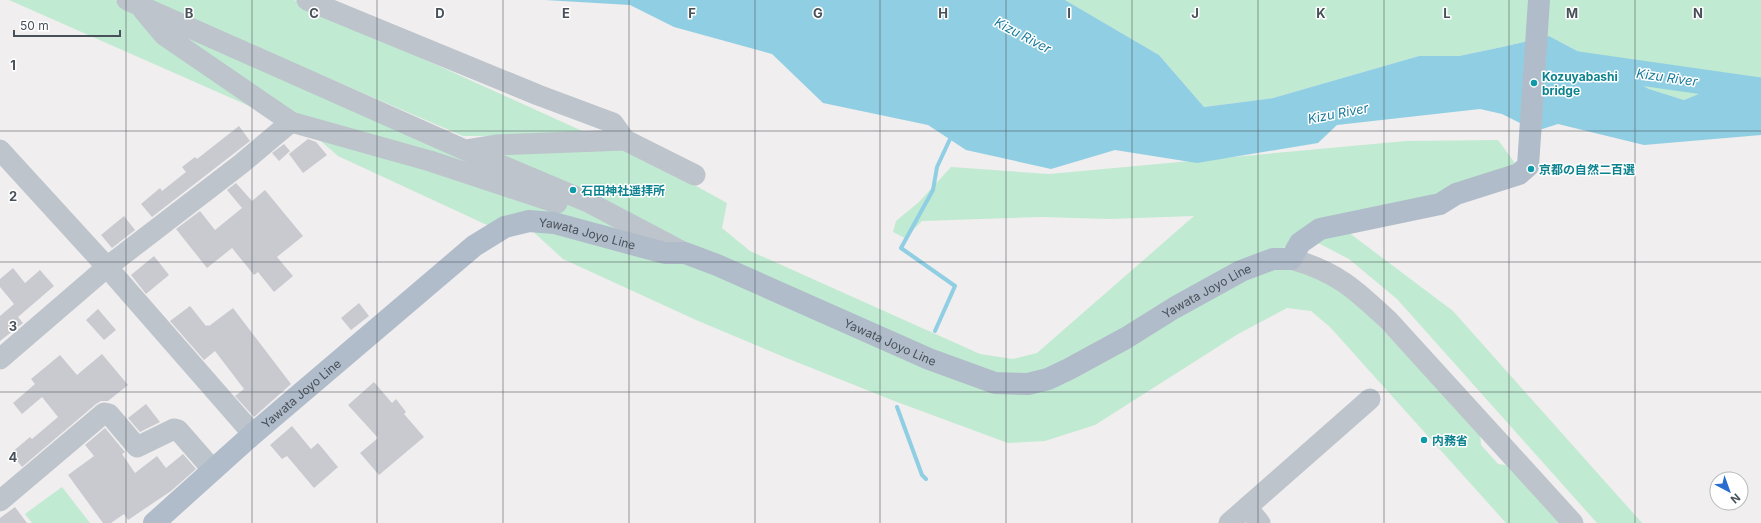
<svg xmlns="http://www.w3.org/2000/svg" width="1761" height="523" font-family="Inter,'Noto Sans JP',sans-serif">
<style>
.green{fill:#c0ead1}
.water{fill:#90cfe3}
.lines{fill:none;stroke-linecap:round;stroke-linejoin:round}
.stream{stroke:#90cfe3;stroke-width:4}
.river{stroke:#90cfe3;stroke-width:25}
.building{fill:#c9cad0}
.minor{stroke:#bdc4cb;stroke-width:21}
.major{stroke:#b0bcca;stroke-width:22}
.grid{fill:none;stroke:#485059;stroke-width:1;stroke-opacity:0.55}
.culture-dot{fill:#0f9aa8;stroke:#fff;stroke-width:1.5}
.labels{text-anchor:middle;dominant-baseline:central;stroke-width:3;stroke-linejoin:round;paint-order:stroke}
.culture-label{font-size:12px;font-weight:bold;fill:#0d838f;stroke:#fff;text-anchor:start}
.street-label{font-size:12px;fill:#485059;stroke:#fff}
.water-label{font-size:13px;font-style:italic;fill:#197b9b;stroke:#fff}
.grid-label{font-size:13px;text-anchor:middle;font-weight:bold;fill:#485059;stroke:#fff;stroke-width:3;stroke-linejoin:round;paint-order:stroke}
</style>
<rect width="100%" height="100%" fill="#f0eeee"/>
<!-- green -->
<path class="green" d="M 9,0 L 115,0 L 140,12 L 281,120 Z
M 146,0 L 294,0 L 591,135 L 463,136 Z
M 1065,0 L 1761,0 L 1761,82 L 1728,82 L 1684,100 L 1649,89 L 1549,36 L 1502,47 L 1459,56 L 1419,56 L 1273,98 L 1204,107 L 1159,55 Z
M 156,20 L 654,243 L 515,216 L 487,225 L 338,156 L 292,116 Z
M 1498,140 L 1517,166 L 1453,189 L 1311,228 L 1283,248 L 1239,264 L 1057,369 L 1003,377 L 932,352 L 717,256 L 488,150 L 627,148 L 727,203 L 722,228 L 750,251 L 980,354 L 1013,359 L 1037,353 L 1194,216 L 1109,219 L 1041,217 L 922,221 L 905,238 L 893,232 L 896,221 L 919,202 L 951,167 L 1049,174 L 1406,141 Z
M 528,227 L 716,271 L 1038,387 L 1204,298 L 1272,270 L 1298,270 L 1321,277 L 1356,302 L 1480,432 L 1481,445 L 1498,464 L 1512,466 L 1562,523 L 1506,523 L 1330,327 L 1311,311 L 1287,308 L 1238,334 L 1095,425 L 1045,441 L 1008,443 L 897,402 L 789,359 L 696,320 L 563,259 Z
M 1348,232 L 1453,311 L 1642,523 L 1597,523 L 1397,299 L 1349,259 L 1318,243 L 1322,236 Z
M 62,487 L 90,523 L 32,523 L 25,514 Z"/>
<!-- water -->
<path class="water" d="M 545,0 L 1065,0 L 1159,55 L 1204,107 L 1273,98 L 1419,56 L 1459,56 L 1502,47 L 1549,36 L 1649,89 L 1684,100 L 1728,82 L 1761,82 L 1761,135 L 1644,145 L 1558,124 L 1536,131 L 1502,114 L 1480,109 L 1337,125 L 1318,143 L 1197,163 L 1115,150 L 1051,169 L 966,150 L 928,125 L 823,103 L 772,54 L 674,27 L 630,5 Z"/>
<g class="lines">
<!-- stream -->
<path class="stream" d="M 935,331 L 955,286 L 901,248 L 933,190 L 937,167 L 950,139
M 897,407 L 922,475 L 926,479"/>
<!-- river -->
<path class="river" d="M 1577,64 L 1761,90"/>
</g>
<!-- building -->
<path class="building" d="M 239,126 L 250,141 L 152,217 L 141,204 L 160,188 L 162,191 L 186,172 L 182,167 L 195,157 L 197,159 Z
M 308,139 L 316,142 L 327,155 L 303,173 L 289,154 Z
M 284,144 L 290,151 L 279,161 L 272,153 Z
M 236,183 L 252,201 L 265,190 L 303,236 L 277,257 L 293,276 L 274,292 L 258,272 L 254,275 L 232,248 L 207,268 L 176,229 L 200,211 L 215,230 L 242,208 L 227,190 Z
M 124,216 L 135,230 L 112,248 L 101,235 Z
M 154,256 L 169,275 L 146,294 L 131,275 Z
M 13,268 L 25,283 L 40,270 L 54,286 L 18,317 L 23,323 L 0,341 L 0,316 L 14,304 L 0,287 L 0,279 Z
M 359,303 L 369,316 L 351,330 L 341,318 Z
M 190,306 L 206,326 L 208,325 L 209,326 L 233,308 L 291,384 L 254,417 L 235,396 L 244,389 L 215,351 L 204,360 L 170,321 Z
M 98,309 L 116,330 L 104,340 L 86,320 Z
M 102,354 L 128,385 L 108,401 L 101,401 L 96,404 L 22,467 L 11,453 L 30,437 L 32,439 L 58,417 L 42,397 L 22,414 L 13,403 L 35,384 L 31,379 L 60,355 L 77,375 Z
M 374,382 L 392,403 L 396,399 L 406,412 L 404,414 L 424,437 L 379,475 L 360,453 L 378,438 L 348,405 Z
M 146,404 L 160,422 L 140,432 L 128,418 Z
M 292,426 L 311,449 L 318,443 L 338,467 L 314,488 L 287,456 L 282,459 L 270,445 Z
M 105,428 L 125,452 L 122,454 L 135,473 L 157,456 L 166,468 L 183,454 L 196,469 L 171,491 L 128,520 L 124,514 L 111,523 L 103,523 L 68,475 L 94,456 L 85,445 Z
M 15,507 L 27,523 L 0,523 L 0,518 Z"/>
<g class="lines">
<!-- minor -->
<path class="minor" d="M 127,0 L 465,150 L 588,202 L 685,253
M 307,0 L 538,95 L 613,123 L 625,140 L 695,175
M 143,10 L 164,35 L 291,122 L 430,161 L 557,203
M 0,150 L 107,267 L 253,434
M 465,150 L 496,145 L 625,140
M 1291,259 C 1336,271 1356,290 1389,321 L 1573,523
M 0,359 L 107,267 L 241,164 L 291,122
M 0,501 L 104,413 L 109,414 L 137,447 L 174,429 L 178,430 L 213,470
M 1247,507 L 1260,523
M 1229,523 L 1370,399"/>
<!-- major -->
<path class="major" id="s1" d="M 154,523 L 253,434 L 474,246 L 505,227 L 529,221 L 554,223 L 665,253 L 685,253 L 717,265 L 929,359 L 995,383 L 1028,384 L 1048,379 L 1069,369 L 1126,338 L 1174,308 L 1241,271 L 1273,259 L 1291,259 L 1300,243 L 1320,229 L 1440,204 L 1456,194 L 1519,174 L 1528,166 L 1539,0"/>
</g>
<!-- grid -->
<path class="grid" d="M 126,0 L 126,523M 252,0 L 252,523M 377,0 L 377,523M 503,0 L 503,523M 629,0 L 629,523M 755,0 L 755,523M 880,0 L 880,523M 1006,0 L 1006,523M 1132,0 L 1132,523M 1258,0 L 1258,523M 1384,0 L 1384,523M 1509,0 L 1509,523M 1635,0 L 1635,523M 0,131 L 1761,131M 0,262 L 1761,262M 0,392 L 1761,392"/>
<!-- markers -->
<g class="culture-dot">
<circle cx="1534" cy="83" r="4"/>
<circle cx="1531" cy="169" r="4"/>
<circle cx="573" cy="190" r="4"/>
<circle cx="1424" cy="440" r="4"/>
</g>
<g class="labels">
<!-- culture labels -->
<g class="culture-label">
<text x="1542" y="76">Kozuyabashi<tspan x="1542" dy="14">bridge</tspan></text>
<text x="1539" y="169">京都の自然二百選</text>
<text x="581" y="190">石田神社遥拝所</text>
<text x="1432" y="440">内務省</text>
</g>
<!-- street labels -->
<g class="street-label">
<text stroke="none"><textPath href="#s1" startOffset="544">Yawata Joyo Line</textPath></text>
<text stroke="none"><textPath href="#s1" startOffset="1216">Yawata Joyo Line</textPath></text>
<text stroke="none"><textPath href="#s1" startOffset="868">Yawata Joyo Line</textPath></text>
<text stroke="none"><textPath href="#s1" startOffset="196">Yawata Joyo Line</textPath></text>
</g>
<!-- water labels -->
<g class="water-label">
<text transform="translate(1023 35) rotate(28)">Kizu River</text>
<text transform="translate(1667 77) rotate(8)">Kizu River</text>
<text transform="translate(1338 113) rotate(-11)">Kizu River</text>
</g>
</g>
<g class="grid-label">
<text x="189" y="18">B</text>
<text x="314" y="18">C</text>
<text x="440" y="18">D</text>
<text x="566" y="18">E</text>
<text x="692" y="18">F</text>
<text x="818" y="18">G</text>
<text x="943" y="18">H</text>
<text x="1069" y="18">I</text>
<text x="1195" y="18">J</text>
<text x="1321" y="18">K</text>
<text x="1447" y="18">L</text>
<text x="1572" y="18">M</text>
<text x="1698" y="18">N</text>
<text x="13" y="70">1</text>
<text x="13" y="201">2</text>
<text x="13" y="331">3</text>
<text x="13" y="462">4</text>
</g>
<!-- north arrow -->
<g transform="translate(1729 491) rotate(139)"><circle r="19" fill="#ffffff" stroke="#b6b9bd"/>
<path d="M0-3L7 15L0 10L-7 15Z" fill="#296cce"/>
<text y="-6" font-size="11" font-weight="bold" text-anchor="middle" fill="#485059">N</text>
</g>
<!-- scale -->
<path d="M14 30v6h106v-6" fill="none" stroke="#485059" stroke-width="2"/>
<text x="20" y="30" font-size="12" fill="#485059" stroke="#ffffff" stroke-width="3" paint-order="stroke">50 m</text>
</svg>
